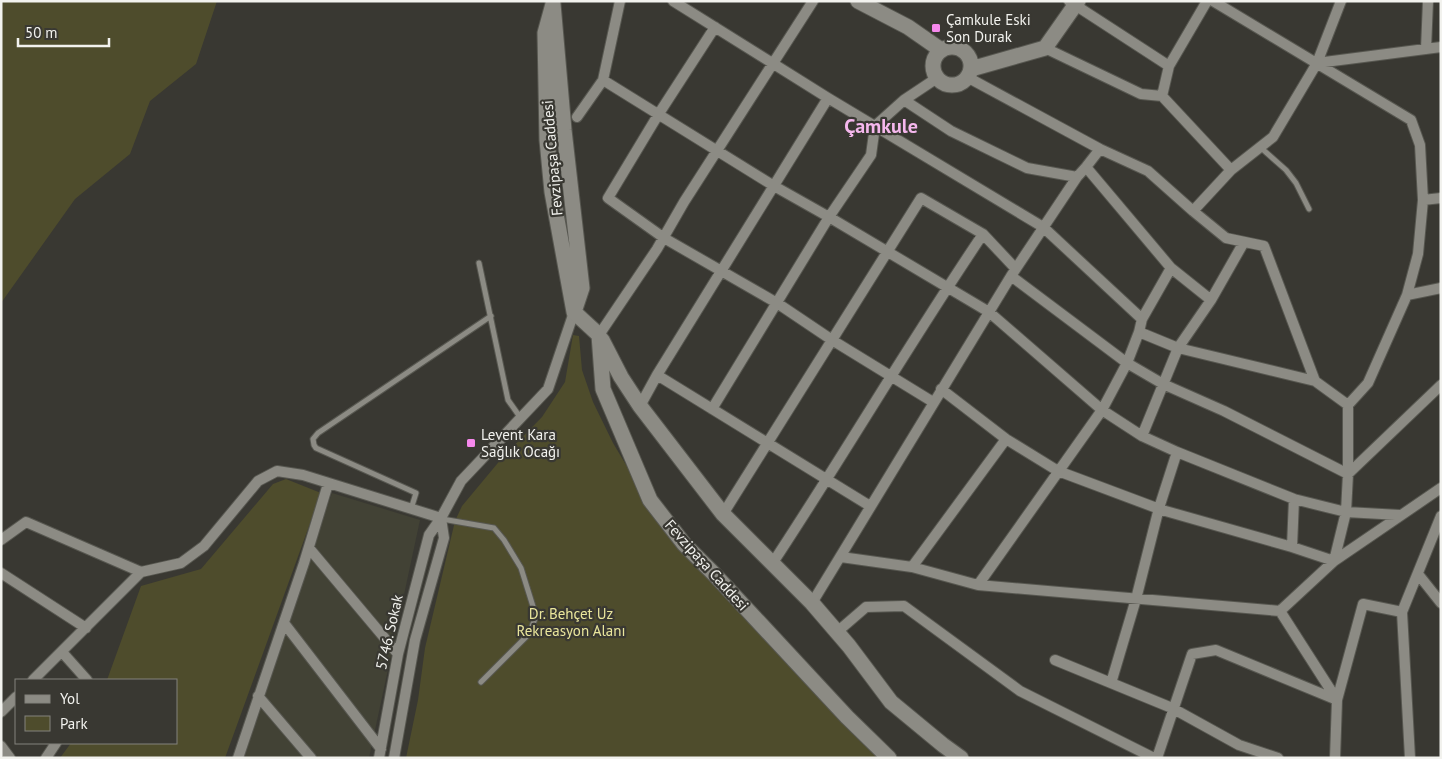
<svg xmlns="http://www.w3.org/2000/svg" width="1442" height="759" font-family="'PT Sans',sans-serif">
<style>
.built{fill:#424235}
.green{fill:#4e4c2c}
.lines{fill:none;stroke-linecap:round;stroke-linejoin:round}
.lane-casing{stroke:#575750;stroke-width:7}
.street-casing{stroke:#575750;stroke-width:12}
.secondary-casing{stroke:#575750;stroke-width:17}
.lane{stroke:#8c8b84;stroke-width:5}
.street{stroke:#8c8b84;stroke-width:10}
.secondary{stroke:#8c8b84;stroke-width:15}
.poi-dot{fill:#f688ec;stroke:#393832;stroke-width:2}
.labels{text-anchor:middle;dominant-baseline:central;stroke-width:4.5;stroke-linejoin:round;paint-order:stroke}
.poi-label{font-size:15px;fill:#f2f2ee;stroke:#393832;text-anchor:start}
.street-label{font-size:15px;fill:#f2f2ee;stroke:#393832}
.park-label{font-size:15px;fill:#eae69c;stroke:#393832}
.district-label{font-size:20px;font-weight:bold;fill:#f5b7ed;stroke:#393832}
</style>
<rect width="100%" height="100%" fill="#393832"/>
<!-- built -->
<path class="built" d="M 332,493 L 420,520 L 369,758 L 239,758 Z"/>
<!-- green -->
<path class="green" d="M 1,1 L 217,1 L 196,64 L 150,101 L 130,154 L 75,199 L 1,303 Z
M 573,335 L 579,336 L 582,370 L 593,402 L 613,443 L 650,505 L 879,758 L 406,758 L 418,700 L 425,648 L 455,521 L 462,506 L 502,458 L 542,417 L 565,382 Z
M 286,479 L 321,493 L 225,758 L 60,758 L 71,743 L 176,743 L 176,680 L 107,680 L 141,586 L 201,569 L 273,484 Z"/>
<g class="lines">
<defs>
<path id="lane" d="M 1260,147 L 1286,170 L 1296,183 L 1309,209
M 479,263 L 508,400 L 520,417
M 411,509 L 416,493 L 316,448 L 314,445 L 313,439 L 318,433 L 491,316
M 442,519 L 494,528 L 504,540 L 521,568 L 536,616 L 529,634 L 481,682"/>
<path id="street" d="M 673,1 L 828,98 L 1043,227 L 1142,319
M 1069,1 L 1169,66
M 1213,1 L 1411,120 L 1420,145 L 1423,200 L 1418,254 L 1407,295 L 1368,383 L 1348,405
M 715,27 L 658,115 L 608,198 L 664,238 L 777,303 L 832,340 L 933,402
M 1045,48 L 1141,94 L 1162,96 L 1169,66 L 1207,1
M 1426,49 L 1428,1
M 1317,63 L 1441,47
M 967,77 L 1100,149 L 1148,171 L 1193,211 L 1231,170 L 1273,137 L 1317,63 L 1341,1
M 603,80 L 620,1
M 1162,96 L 1231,170
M 904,100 L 951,131 L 1027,168 L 1077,177
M 577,117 L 603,80 L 774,186 L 829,217 L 989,312 L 1102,410 L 1142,436 L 1177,452 L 1294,499 L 1346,512 L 1400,515
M 1086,167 L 1171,268 L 1211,300
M 1423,200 L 1441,198
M 1011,276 L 1127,363 L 1163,384 L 1224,411 L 1348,474 L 1441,385
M 1407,295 L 1441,288
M 1139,332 L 1178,348 L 1315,381
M 599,335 L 657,249 L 684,202 L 813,1
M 657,375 L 870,506
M 941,389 L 1006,439 L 1058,471 L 1162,510 L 1292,547 L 1334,561 L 1346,512 L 1348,474 L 1348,405 L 1315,381 L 1264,246 L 1226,238 L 1193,211
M 640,406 L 657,375 L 828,98
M 712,409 L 829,217 L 871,155 L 875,126 L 904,100 L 937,78
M 1142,436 L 1178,348 L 1211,300 L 1244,242
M 723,514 L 921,198 L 983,234 L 1015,268
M 1,540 L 26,522 L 141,572 L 181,563 L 204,546 L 258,481 L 277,471 L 303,475 L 441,518
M 1292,547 L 1294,499
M 309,548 L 398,654
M 841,557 L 912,567 L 978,585 L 1280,611 L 1334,561 L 1441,488
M 772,564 C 844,455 910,342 983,234
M 912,567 L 1006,439
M 1,573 L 86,628
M 1418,574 L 1441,603
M 978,585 L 1102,410 L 1127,363 L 1139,332 L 1142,319 L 1171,268
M 812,603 L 1011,276 L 1077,177 L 1086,167 L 1100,149
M 1280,611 L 1337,700 L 1335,758
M 284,623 L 381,749
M 837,632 L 866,607 L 904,606 L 1020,691 L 1154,758
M 62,652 L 87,680
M 1055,660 L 1172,708 L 1239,745 L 1278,758
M 33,680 L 141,572
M 1111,683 L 1136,599 L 1159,508 L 1177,452
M 258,696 L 311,758
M 1,712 L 16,697
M 1,746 L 10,758
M 46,758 L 56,743
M 238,758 L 304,563 L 328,484
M 379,758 L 398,654 L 429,535 L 441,518 L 461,481 L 548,389 L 574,312
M 394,758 L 415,640 L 444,538 L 441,518
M 1157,758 L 1192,654 L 1216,650 L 1337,700 L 1363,604 L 1402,612
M 1410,758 L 1402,612 L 1441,516"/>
<path id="secondary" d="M 858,1 L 908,27 L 941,50
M933 66a19 19 0 1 1 38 0a19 19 0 1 1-38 0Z
M 971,69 L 1045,48 L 1078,1
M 574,312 L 582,288 L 564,130 L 553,4 L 545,33 L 547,140 L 552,192 L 574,312 L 599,335 L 603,389 L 650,500 L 684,544 L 715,575 L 847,717 L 889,758
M 602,340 L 621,377 L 640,406 L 723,514 L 812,603 L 849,646 L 891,702 L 943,745 L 961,758"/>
</defs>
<!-- lane casing -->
<use href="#lane" class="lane-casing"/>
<!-- street casing -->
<use href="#street" class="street-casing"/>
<!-- secondary casing -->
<use href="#secondary" class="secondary-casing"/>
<!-- lane -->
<use href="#lane" class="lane"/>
<!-- street -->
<use href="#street" class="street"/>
<!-- secondary -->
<use href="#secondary" class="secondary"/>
</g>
<!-- markers -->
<g class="poi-dot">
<rect x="931" y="23" width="10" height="10" rx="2.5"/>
<rect x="466" y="438" width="10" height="10" rx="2.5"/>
</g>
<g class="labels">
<!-- poi labels -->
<g class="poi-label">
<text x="946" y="19">Çamkule Eski<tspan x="946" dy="17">Son Durak</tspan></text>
<text x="481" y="434">Levent Kara<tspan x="481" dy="17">Sağlık Ocağı</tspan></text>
</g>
<!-- street labels -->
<g class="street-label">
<text transform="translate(552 158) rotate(-95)">Fevzipaşa Caddesi</text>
<text transform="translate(707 565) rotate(48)">Fevzipaşa Caddesi</text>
<text transform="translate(389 632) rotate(-77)">5746. Sokak</text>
</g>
<!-- park labels -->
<g class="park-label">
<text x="571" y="613">Dr. Behçet Uz<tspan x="571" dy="17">Rekreasyon Alanı</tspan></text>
</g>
<!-- district labels -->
<g class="district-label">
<text x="881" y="126">Çamkule</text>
</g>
</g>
<!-- border -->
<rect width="1442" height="759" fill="none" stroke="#f2f2ee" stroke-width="5"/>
<!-- legend -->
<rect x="15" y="679" width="162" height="65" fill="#393832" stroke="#83827d"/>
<rect x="25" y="695" width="25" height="8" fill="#8c8b84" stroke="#83827d"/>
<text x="60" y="704" font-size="15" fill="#f2f2ee">Yol</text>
<rect x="25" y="716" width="25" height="15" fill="#4e4c2c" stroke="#83827d"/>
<text x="60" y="729" font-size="15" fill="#f2f2ee">Park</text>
<!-- scale -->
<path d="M18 38v8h91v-8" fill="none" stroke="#f2f2ee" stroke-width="2.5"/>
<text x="25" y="38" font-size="15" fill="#f2f2ee" stroke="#393832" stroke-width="4" paint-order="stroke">50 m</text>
</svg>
